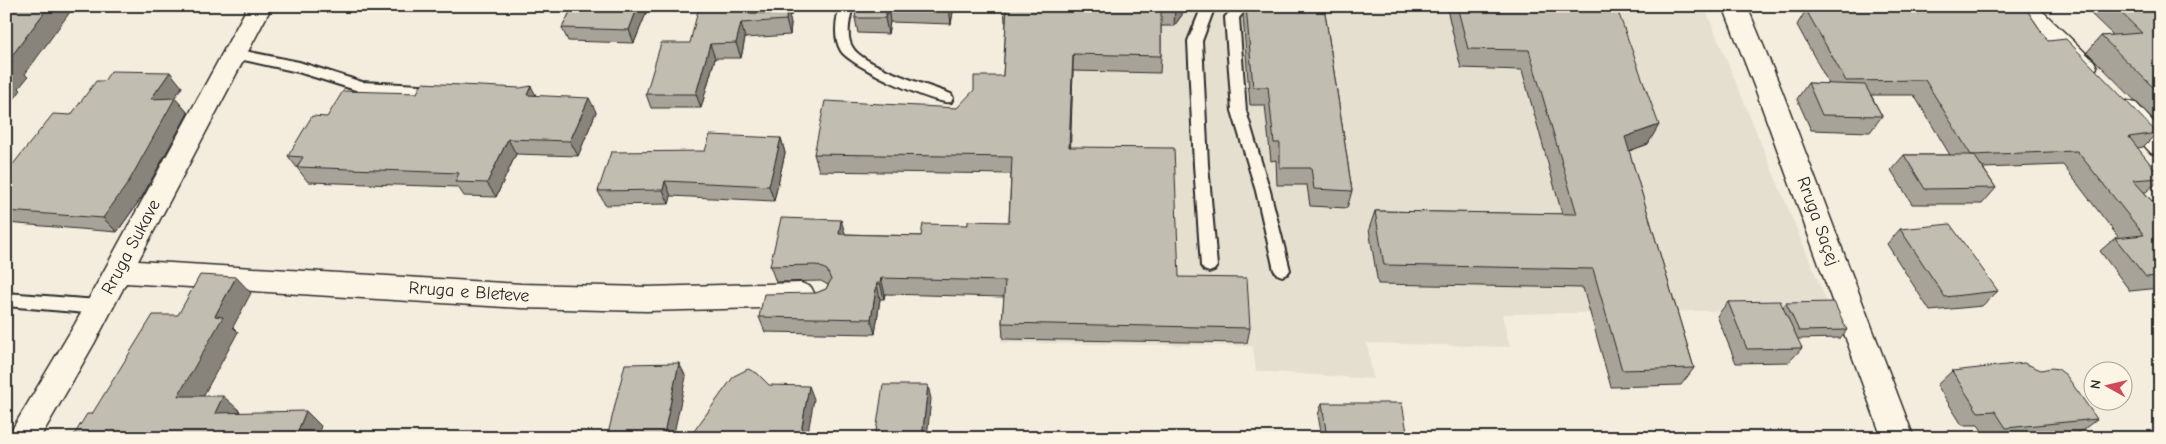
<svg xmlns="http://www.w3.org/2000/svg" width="2166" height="444" font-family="'Comic Neue',sans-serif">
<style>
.built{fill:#e5dfd0}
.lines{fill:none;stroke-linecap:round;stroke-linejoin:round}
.service-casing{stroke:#2b2b2b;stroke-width:4}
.minor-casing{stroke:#2b2b2b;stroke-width:3}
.service{fill:#fcf5e5;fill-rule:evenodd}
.minor{fill:#fcf5e5;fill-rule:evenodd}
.wall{fill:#a7a398;stroke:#2b2b2b}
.shaded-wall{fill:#88847c;stroke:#2b2b2b}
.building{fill:#c2bdb1;stroke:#2b2b2b}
.labels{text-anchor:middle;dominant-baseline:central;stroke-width:5;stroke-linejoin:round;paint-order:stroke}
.street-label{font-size:18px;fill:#2b2b2b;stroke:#fcf5e5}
</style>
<rect width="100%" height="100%" fill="#f4edde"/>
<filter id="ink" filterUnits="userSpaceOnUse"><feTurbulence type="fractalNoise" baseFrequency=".02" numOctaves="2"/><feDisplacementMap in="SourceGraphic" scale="10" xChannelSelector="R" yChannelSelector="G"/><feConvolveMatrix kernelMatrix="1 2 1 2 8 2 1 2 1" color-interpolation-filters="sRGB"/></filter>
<g filter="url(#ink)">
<!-- built -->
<path class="built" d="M 1093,6 L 1704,6 L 1830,309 L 1502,314 L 1510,347 L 1367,343 L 1373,379 L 1256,371 L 1253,346 L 1001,343 L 1013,174 L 954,173 L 959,125 L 1072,108 L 1080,14 Z"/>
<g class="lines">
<defs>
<path id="service" d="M 840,6 L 853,6 C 850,18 845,37 853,48 C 864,66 930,86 951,94 L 953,98 L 951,102 C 937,106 849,65 841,51 C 833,38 836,20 840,6 Z
M 1202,6 L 1215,6 L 1202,41 L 1208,165 L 1217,266 L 1214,270 L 1209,272 L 1204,270 L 1201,266 L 1194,165 L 1188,41 Z
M 1235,6 L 1249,6 L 1239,18 L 1246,111 L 1270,191 L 1290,270 L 1287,274 L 1282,276 L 1277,274 L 1274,270 L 1256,191 L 1232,111 L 1225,17 Z
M 235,49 L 299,62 L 362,82 L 439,86 L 444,88 L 446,91 L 444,94 L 439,96 L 362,92 L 298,72 L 230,57 L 228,54 L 230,51 Z
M 6,293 L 98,300 L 104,302 L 106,307 L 104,312 L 98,314 L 6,306 Z"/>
<path id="minor" d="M 248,6 L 272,6 L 138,261 L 521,284 L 646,287 L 801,283 L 811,287 L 815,295 L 811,303 L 801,307 L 646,311 L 521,308 L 126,283 L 95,342 L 40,438 L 7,438 L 75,324 Z
M 729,6 L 754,6 L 761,11 L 777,11 L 785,13 L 789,19 L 785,25 C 762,31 742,27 729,6 Z
M 1723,6 L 1747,6 L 1782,91 L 1914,438 L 1882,438 L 1756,91 Z
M 2010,6 L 2037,6 L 2094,61 L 2097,67 L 2094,73 L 2085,76 L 2076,73 Z
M 2127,101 L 2136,103 L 2160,129 L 2160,156 L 2151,153 L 2118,117 L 2114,110 L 2118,103 Z"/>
</defs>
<!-- service casing -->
<use href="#service" class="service-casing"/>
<!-- minor casing -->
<use href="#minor" class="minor-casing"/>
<!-- service -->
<use href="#service" class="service"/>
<!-- minor -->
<use href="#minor" class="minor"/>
</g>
<!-- wall -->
<path class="wall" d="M 573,6 L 649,6 L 634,43 L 568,41 L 562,28 Z
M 757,6 L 792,6 L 791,16 L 788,11 L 791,23 L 790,35 L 745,38 L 741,58 L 715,58 L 701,108 L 651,108 L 646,94 L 750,13 L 775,14 L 784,12 L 785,11 L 762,9 Z
M 857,6 L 954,6 L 951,24 L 890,22 L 888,34 L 858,33 L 855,18 Z
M 1004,6 L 1182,6 L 1182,15 L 1174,26 L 1161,26 L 1161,56 L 1160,73 L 1073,71 L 1070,147 L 1179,277 L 1250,328 L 1247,343 L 1003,339 L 1002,323 L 1004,297 L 885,294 L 884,299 L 880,299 L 875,334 L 765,332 L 759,317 L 826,289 L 828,285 L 821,281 L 776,282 L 770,266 L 845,234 L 921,236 L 968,225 L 1009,222 L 1011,174 L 819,171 L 814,154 L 957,108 L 1003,76 L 1006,22 L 1005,22 Z
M 1244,6 L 1324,6 L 1352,191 L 1347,208 L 1310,206 L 1307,185 L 1277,185 L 1276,160 L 1271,161 L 1265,105 L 1250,105 L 1243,16 Z
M 1448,6 L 1616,6 L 1648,144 L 1629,151 L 1694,368 L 1681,385 L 1611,387 L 1583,288 L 1378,284 L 1369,229 L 1375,211 L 1562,214 L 1522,70 L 1461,68 L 1447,9 Z
M 1863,6 L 2024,6 L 2048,41 L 2157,133 L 2143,147 L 2137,148 L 2160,176 L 2160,180 L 2146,192 L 2144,192 L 2160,210 L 2160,288 L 2130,291 L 2100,251 L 2115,238 L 2119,238 L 2063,165 L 1983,168 L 1996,188 L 1982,204 L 1912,204 L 1891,170 L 1904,155 L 1950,155 L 1914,95 L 1871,95 L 1882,116 L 1870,132 L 1811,130 L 1797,99 L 1808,83 L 1829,84 L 1797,25 L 1806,10 L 1864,8 Z
M 2094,6 L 2157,6 L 2160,9 L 2160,126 L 2087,52 L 2101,36 L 2113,35 L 2089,12 Z
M 182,87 L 174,98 L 188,113 L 142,197 L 117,232 L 6,223 L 6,173 Z
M 417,93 L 536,96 L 596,112 L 578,156 L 516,154 L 496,197 L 464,196 L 458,187 L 308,182 L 288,156 Z
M 781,138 L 785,153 L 774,201 L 671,196 L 669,204 L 605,205 L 598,191 L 705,151 Z
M 1900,229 L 1998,291 L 1982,306 L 1930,311 L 1887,244 Z
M 1728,302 L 1783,307 L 1786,303 L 1847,330 L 1840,338 L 1797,339 L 1802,348 L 1789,362 L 1736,363 L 1717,316 Z
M 1952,371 L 2097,419 L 2079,433 L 2025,438 L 1987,438 L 1978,425 L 1962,425 L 1937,385 Z
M 1322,403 L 1408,438 L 1322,438 L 1318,415 Z"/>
<!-- shaded-wall -->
<path class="shaded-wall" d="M 49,6 L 65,6 L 70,12 L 25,74 L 28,77 L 19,88 L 21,90 L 6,110 L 6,70 L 8,61 Z
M 638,6 L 649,6 L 634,43 L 629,30 Z
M 789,6 L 792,6 L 791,16 Z
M 888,6 L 890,22 L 888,34 L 885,18 Z
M 949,6 L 954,6 L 951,24 L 949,8 Z
M 1177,6 L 1182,6 L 1182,15 L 1174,26 L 1175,9 Z
M 787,8 L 791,23 L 790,35 L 786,20 Z
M 741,23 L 745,38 L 741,58 L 736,43 Z
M 710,44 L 715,58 L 701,108 L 696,94 Z
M 1073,54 L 1073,71 L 1070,164 L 1069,147 Z
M 170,72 L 182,87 L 164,113 L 151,99 Z
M 531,86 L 539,101 L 527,95 Z
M 175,98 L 188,113 L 142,197 L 117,232 L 103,218 Z
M 589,98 L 596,112 L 578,156 L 570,141 Z
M 1659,125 L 1648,144 L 1615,156 L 1625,137 Z
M 781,138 L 785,153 L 774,201 L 769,186 Z
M 508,139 L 516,154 L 496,197 L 487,183 Z
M 665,181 L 671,196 L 669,204 L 663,190 Z
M 841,220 L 846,236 L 839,234 Z
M 236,277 L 251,293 L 233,327 L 238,332 L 195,411 L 178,396 L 215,316 Z
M 881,278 L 885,294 L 884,299 L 880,283 Z
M 877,283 L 880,299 L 875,334 L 871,319 Z
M 6,320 L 11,324 L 6,326 Z
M 679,363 L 686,377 L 673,438 L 663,438 Z
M 928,385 L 931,399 L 927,438 L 922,438 Z
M 809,386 L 814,399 L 807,438 L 800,438 Z
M 223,396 L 240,411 L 232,428 L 215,413 Z
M 306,411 L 321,426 L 317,438 L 295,438 Z"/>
<!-- building -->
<path class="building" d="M 6,6 L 49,6 L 8,61 L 13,61 L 6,70 Z
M 573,6 L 638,6 L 629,30 L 562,28 Z
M 699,6 L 735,6 L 750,13 L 775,14 L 784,12 L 787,8 L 786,20 L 741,23 L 736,43 L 710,44 L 696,94 L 646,94 L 661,43 L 690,43 Z
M 857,6 L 949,6 L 949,8 L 888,6 L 885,18 L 855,18 Z
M 1007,6 L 1177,6 L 1175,9 L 1161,9 L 1161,56 L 1073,54 L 1069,147 L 1174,148 L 1179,277 L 1247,278 L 1250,328 L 1002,323 L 1005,281 L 881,278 L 880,283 L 877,283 L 871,319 L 759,317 L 764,294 L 816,293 L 826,289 L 831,280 L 827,270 L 816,265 L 770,266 L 781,218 L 841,220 L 839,234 L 921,236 L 923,224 L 968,225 L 968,221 L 1009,222 L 1012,157 L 814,154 L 825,101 L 957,108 L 974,90 L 974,76 L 1003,76 Z
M 1246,6 L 1324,6 L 1352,191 L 1314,189 L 1311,168 L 1280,168 L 1280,143 L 1274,143 L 1268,87 L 1253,87 Z
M 1457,6 L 1616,6 L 1659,125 L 1625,137 L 1694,368 L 1622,370 L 1593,269 L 1384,265 L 1375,211 L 1577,214 L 1529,50 L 1468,49 Z
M 1882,6 L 2024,6 L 2048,41 L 2066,39 L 2157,133 L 2129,137 L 2160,176 L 2160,178 L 2133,180 L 2160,210 L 2160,276 L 2146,277 L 2115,238 L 2144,235 L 2077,151 L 1971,155 L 1925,80 L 1846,81 L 1806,10 L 1883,7 Z
M 2114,6 L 2157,6 L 2160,9 L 2160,94 L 2101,36 L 2142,33 Z
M 111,71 L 170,72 L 151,99 L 175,98 L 128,183 L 103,218 L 6,211 L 6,173 L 53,114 L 71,115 L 96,81 L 104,81 Z
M 422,83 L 520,88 L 531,86 L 527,95 L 589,98 L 570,141 L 508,139 L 487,183 L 455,182 L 459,173 L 297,167 L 303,157 L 288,156 L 312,116 L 327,117 L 343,91 L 417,93 Z
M 1808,83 L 1865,85 L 1882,116 L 1822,115 Z
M 710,135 L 781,138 L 769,186 L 665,181 L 663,190 L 598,191 L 611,152 L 705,151 Z
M 1904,155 L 1974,155 L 1996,188 L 1925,189 Z
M 1950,224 L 1998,291 L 1945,297 L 1900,229 Z
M 200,275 L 236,277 L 215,316 L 223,317 L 178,396 L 223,396 L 215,413 L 306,411 L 295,438 L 72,438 L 87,414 L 92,414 L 153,315 L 178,315 Z
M 1780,301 L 1802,348 L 1747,349 L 1728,302 Z
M 1834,302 L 1847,330 L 1799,331 L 1786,303 Z
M 679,363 L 663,438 L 607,438 L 625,364 Z
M 2024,363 L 2041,370 L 2051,368 L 2058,369 L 2066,375 L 2097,419 L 2006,428 L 1995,411 L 1978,412 L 1952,371 Z
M 748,369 L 757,373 L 769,385 L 809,386 L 800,438 L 689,438 L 734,376 Z
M 883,385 L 928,385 L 922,438 L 875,438 Z
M 1322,403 L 1402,403 L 1408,438 L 1327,438 Z"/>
</g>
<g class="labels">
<!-- street labels -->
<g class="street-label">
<text transform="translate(1818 221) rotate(70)">Rruga Saçej</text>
<text transform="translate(131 247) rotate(-62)">Rruga Sukave</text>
<text transform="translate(469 292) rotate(4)">Rruga e Bleteve</text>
</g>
</g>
<!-- margin -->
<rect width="2166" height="444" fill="none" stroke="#fcf5e5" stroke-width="25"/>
<rect x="12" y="12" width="2141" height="419" fill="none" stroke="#2b2b2b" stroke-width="2" filter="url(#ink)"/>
<!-- north arrow -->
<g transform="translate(2108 386) rotate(278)"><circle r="24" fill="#fcf5e5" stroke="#a8a49b"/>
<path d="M0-4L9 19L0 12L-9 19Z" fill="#d1495b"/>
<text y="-8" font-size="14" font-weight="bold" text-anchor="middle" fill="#2b2b2b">N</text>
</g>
</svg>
